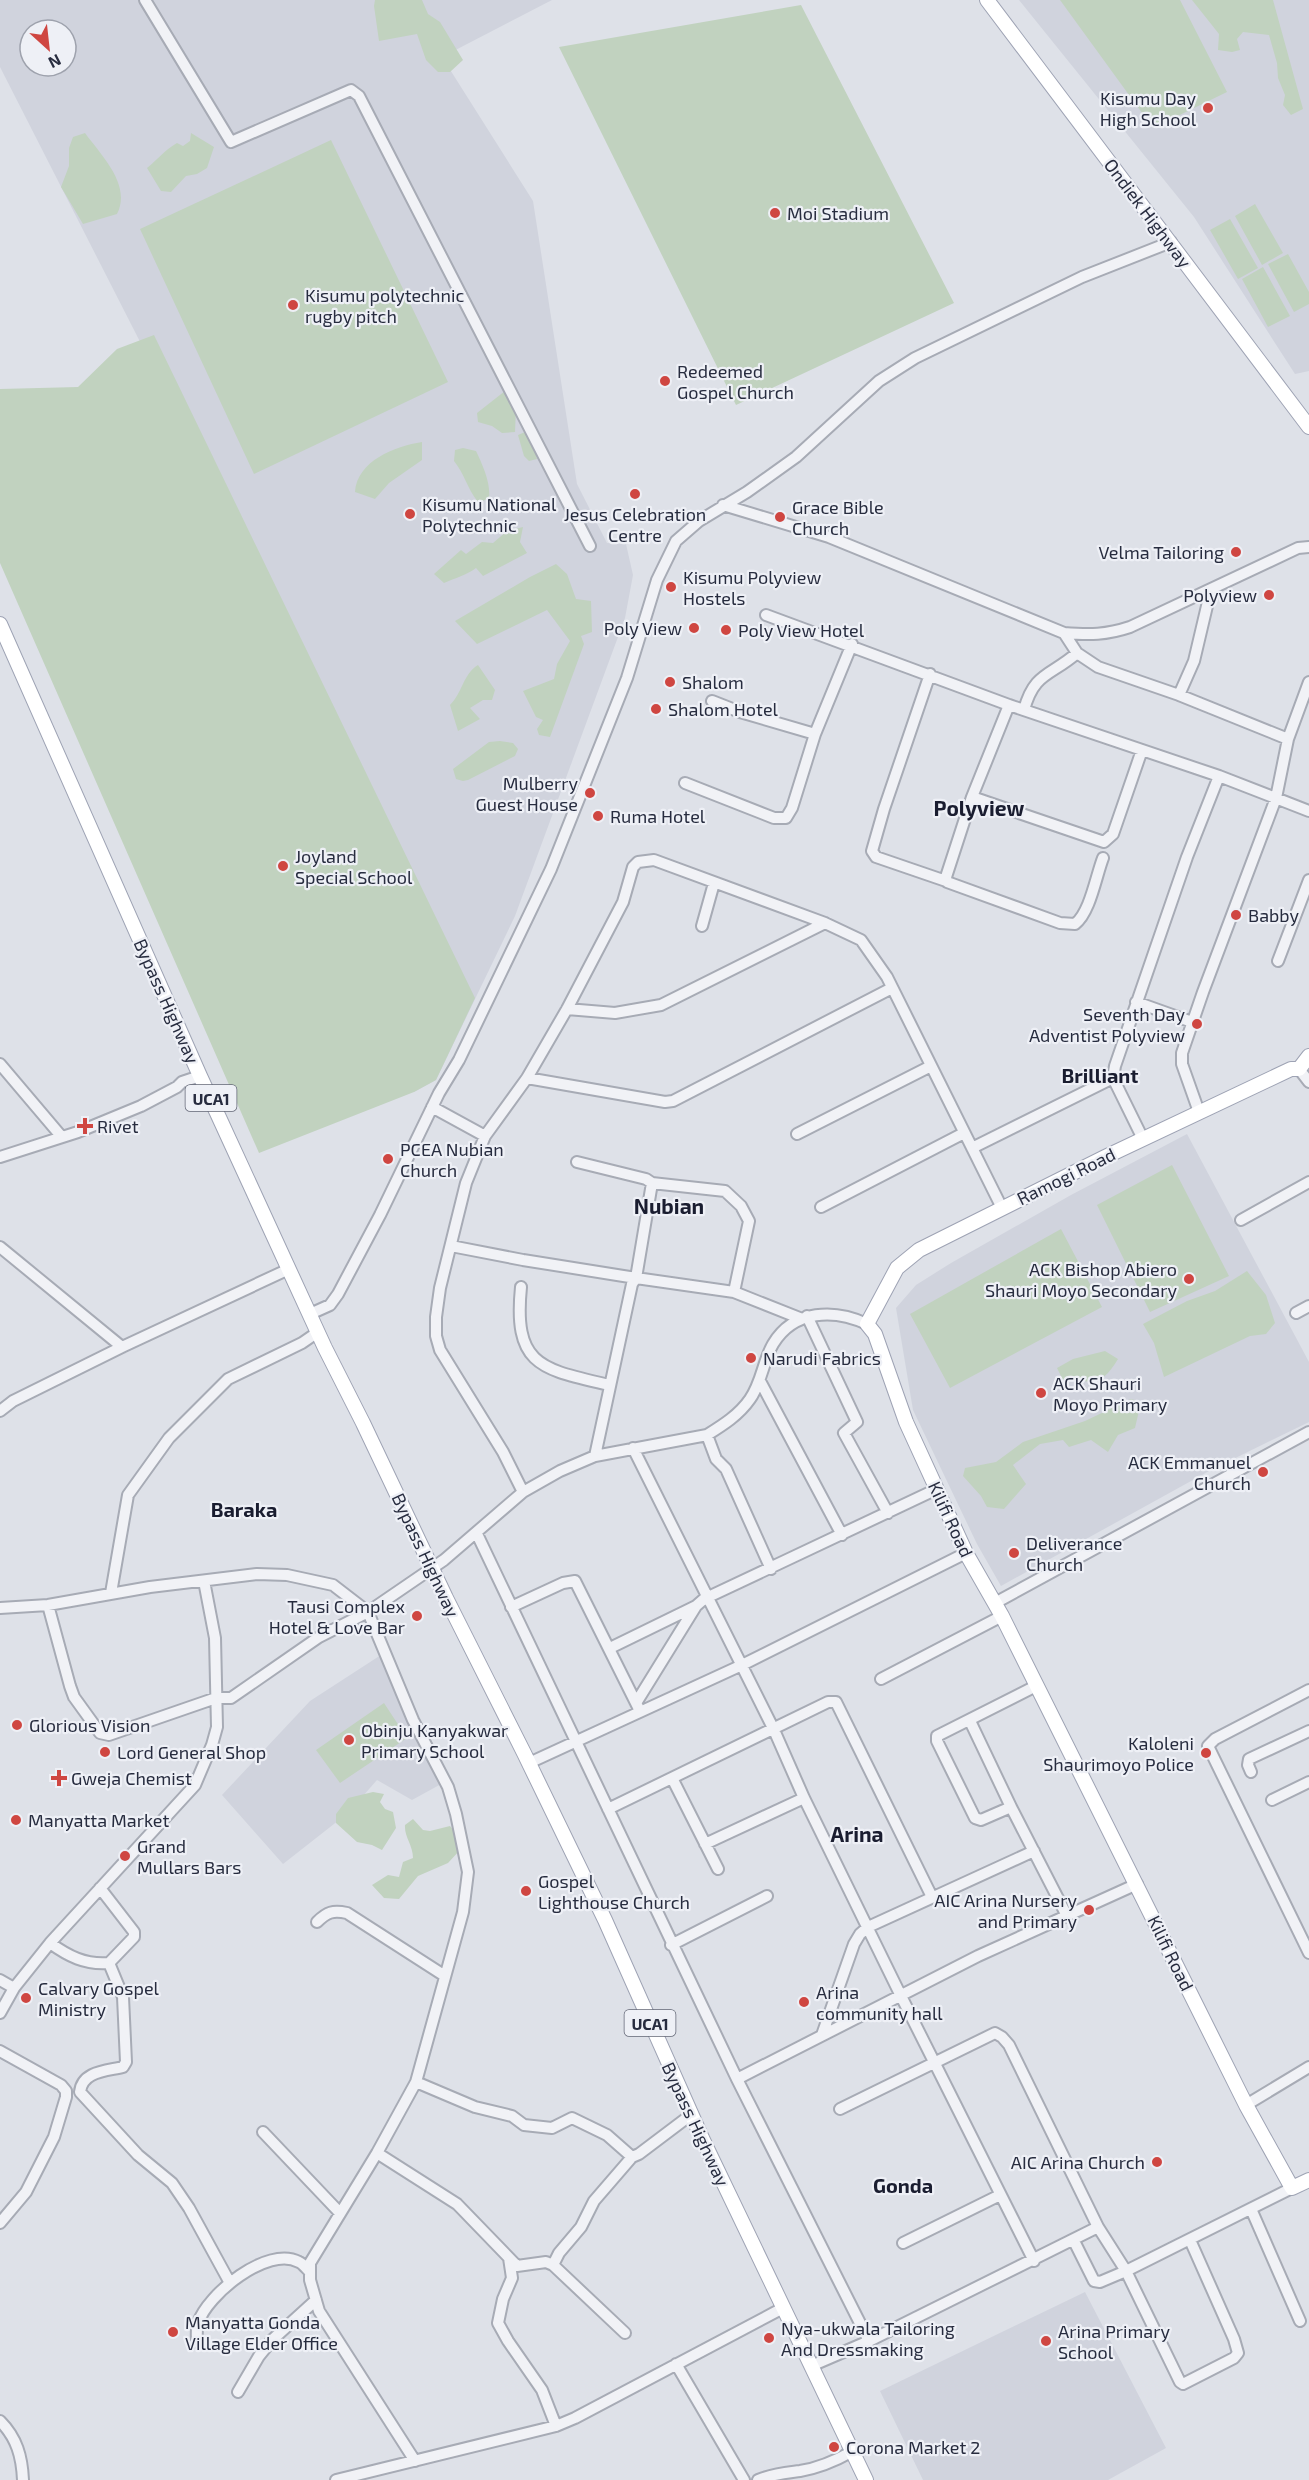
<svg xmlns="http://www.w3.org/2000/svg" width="1309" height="2480" font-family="'Exo 2',sans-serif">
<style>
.built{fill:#d0d3dd;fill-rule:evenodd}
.green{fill:#c1d2bf}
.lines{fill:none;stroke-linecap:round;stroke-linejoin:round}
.minor-casing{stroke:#a7abb5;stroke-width:14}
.major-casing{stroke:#9ea3b4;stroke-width:16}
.minor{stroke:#f1f2f6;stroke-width:10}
.major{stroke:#fff;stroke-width:14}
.poi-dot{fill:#cf4641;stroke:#eef0f6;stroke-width:2}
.labels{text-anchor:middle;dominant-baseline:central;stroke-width:4.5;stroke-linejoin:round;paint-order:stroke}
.shield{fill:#eef0f6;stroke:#636776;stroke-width:1.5}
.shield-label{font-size:16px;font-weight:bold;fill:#272c3f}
.poi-label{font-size:18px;fill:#272c3f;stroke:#eef0f6;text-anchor:start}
.street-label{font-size:18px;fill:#272c3f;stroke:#eef0f6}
.neighbourhood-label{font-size:20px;font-weight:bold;fill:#1a1d30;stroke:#eef0f6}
.quarter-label{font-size:21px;font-weight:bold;fill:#1a1d30;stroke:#eef0f6}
</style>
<rect width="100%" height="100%" fill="#dee1e8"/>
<!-- built -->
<path class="built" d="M 0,0 L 552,0 L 442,57 L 533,201 L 577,484 L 607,543 L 626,544 L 633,575 L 625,618 L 515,916 L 436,1080 L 414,1092 L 186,432 L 0,67 ZM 30,30 L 66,30 L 66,66 L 30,66 Z
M 1019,0 L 1309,0 L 1309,371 L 1295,374 L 1194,217 Z
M 1187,1134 L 1309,1362 L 1309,1422 L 1211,1470 L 1001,1586 L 977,1544 L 913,1410 L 896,1308 L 916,1285 L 951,1263 L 1071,1195 Z
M 384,1653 L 443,1783 L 412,1800 L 377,1780 L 348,1813 L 283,1864 L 222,1795 L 310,1701 Z
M 1085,2292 L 1166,2448 L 1108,2480 L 923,2480 L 880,2391 Z"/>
<!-- green -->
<path class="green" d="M 375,0 L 422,0 L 428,14 L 440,22 L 463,60 L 450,72 L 438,72 L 426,60 L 417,34 L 379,41 L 374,6 Z
M 1060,0 L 1180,0 L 1227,92 L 1153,128 Z
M 1192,0 L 1273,0 L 1303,109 L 1291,115 L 1283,105 L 1285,95 L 1278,78 L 1277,63 L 1269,35 L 1243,32 L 1237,39 L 1240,50 L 1232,52 L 1218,50 L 1219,34 Z
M 801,5 L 954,303 L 736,405 L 559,47 Z
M 85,133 C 101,155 132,185 117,214 L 83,224 L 61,187 L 69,166 L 69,148 L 73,137 Z
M 191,133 L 214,147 L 207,168 L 197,174 L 186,176 L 171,192 L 161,191 L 147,168 C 158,159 165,150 177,143 L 183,146 L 190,141 Z
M 331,140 L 448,382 L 254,474 L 140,229 Z
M 1255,204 L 1283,253 L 1262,265 L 1235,216 Z
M 1230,219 L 1258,268 L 1238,279 L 1210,230 Z
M 1288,254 L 1309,292 L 1309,304 L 1294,312 L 1268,264 Z
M 1263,267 L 1290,316 L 1268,327 L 1242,279 Z
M 154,335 L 475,998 L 436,1080 L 414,1092 L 259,1153 L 0,563 L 0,389 L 78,387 L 117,349 Z
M 505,391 L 516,408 L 515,432 L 502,433 L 492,426 L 478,422 L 477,413 Z
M 525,432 L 532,442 L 537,459 L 529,461 L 524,456 L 518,435 Z
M 422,442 L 422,460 L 389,483 L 375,499 L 355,492 C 357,461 395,446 422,442 Z
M 463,448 L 476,451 C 483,466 491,483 489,499 L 478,502 C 467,488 464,473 454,461 L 455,450 Z
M 523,527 L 520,542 L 527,553 L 483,576 L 476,568 C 467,575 455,578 444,583 L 434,574 L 461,550 L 466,554 L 482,542 L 493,543 L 507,531 Z
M 556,564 L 567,574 L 576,599 L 591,601 L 592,632 L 581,636 L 584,644 L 550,737 L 539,735 L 537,729 L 543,720 L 536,717 L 523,691 L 554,679 L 557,664 L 570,641 L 547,610 L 477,644 L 455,621 L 530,577 Z
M 478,665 L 495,690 L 492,700 L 483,700 L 470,708 L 480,719 L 458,731 L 450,705 C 463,692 463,674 478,665 Z
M 500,741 L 513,743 L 518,749 L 515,756 L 468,780 L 463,781 L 456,779 L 453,769 L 489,742 Z
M 1172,1165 L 1229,1276 L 1150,1312 L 1097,1205 Z
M 1061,1229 L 1102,1307 L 950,1388 L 910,1314 Z
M 1247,1271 L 1266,1295 L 1275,1323 L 1266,1334 L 1250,1336 L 1164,1377 L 1154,1343 L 1143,1324 L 1187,1301 L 1215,1291 Z
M 1105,1351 L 1118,1359 C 1104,1382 1095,1386 1070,1377 L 1063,1380 L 1057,1368 L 1073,1359 Z
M 1131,1399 L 1141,1402 L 1135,1428 L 1118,1435 L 1108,1452 L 1091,1440 L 1069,1447 L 1063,1440 L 1040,1444 L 1013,1465 L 1026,1484 L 1004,1509 L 987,1507 L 981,1496 L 963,1476 L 965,1468 L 996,1462 L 1023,1442 L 1085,1421 Z
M 384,1703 L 407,1738 L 340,1783 L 316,1750 Z
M 373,1792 L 384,1794 L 380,1802 L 385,1809 L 393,1812 L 396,1828 L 382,1850 L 372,1845 L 357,1842 L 336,1823 L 336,1814 L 348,1798 Z
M 413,1819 L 423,1830 L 430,1831 L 450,1826 L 459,1837 L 461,1849 L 448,1863 L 418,1876 L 399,1899 L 384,1898 L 372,1885 L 388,1875 L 399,1877 L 403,1862 L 413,1858 C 413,1845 404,1837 405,1825 Z"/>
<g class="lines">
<defs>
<path id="minor" d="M 145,0 L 231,142 L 351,90 L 359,96 L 590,546
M 723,505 L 829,537 L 1064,633 C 1090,635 1106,635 1130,627 L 1298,548 L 1309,547
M 766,615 L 1009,705 L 1219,776
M 1064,633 L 1077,653 L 1098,667 L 1179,695 L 1288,739
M 930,674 L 884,809 L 872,851 L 876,857 L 946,881
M 1179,695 L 1194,661 L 1211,589
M 712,701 L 740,712 L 815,734
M 1009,705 L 972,797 L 946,877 L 947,882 L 1060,923 L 1075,924 C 1090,913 1096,876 1103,858
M 1024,710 C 1034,672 1051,676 1077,653
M 685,783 L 774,818 L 786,818 L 792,808 L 815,734 L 852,644
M 972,797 L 1104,842 L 1113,834 L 1142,750
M 702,926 L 714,883
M 1278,961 L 1309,880
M 1136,1002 L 1192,1022
M 567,1009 L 615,1013 L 661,1005 L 825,923
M 0,1064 L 61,1136
M 1299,1069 L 1309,1082
M 527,1078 L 665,1102 L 673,1101 L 892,988
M 432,1107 L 485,1136 L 527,1078 L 567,1009 L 623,902 L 633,867 L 638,862 L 654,860 L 825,923 L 861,940 L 887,977 L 1002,1208
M 1199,1112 L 1182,1064 L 1182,1053 L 1203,992 L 1276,798 L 1288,739 L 1309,682
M 797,1134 L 931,1066
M 485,1136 L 466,1183 L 440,1288 L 436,1317 L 436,1336 L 440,1350 L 503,1452 L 523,1492
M 1143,1139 L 1113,1078 L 1115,1066 L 1187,857 L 1219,776 L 1309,811
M 972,1148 L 1113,1078
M 0,1157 L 78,1132 L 141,1106 L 177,1087 L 182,1082 L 200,1076
M 577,1162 L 646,1179 L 652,1183 L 725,1191 L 741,1206 L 749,1221 L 734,1292
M 821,1207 L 964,1133
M 1241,1220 L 1309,1182
M 451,1246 L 523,1260 L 636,1278 L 652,1183
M 0,1247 L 122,1347
M 521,1287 C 513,1367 542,1369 609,1385
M 1296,1313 L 1309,1306
M 310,1314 L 330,1305 L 338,1294 L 380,1215 L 439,1093 L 459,1060 L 551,869 L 627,678 L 657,580 L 676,541 L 699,521 L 747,492 L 796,457 L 879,381 L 915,358 L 1082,277 L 1171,242
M 807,1316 L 857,1422 L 844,1433 L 888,1513
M 760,1381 L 842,1535
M 0,1411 L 13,1401 L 122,1347 L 289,1269
M 707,1435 L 716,1459 L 726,1469 L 771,1569
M 633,1448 L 774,1730 L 804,1798 L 900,1994 L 1034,2261
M 595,1456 L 632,1284 L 636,1278 L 734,1292 L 802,1319
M 477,1534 L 737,2079 L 869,2341
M 111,1593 L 128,1495 L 169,1438 L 228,1379 L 302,1343 L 318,1332
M 995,1603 L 1309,1432
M 48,1605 L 70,1686 L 74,1697 L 100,1733 L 109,1735 L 216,1698 L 231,1698 L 319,1637 L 368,1612 L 444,1560 L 523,1492 L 560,1471 L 595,1456 L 707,1435 C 723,1425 739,1415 750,1399 C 762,1382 763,1361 773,1344 C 794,1309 835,1309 867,1324
M 511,1607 L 563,1583 L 575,1581 L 638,1707
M 0,1608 L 48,1605 L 150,1587 L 257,1574 L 287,1575 L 333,1585 L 368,1612 L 413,1720 L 448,1787 L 456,1814 L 468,1872 L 463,1912 L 416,2082 L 377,2153 L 310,2263 L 310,2280 L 319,2311 L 415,2461
M 610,1648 L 696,1606
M 881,1679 L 1002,1616
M 1309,1690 L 1215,1739 L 1208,1746 L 1309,1953
M 636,1703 L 696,1606 L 704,1599 L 937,1489
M 970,1721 L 1011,1807 L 981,1820 L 975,1818 L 937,1741 L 937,1736 L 1036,1686
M 529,1763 L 742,1665 L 966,1553
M 1251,1772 L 1248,1765 L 1249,1759 L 1309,1731
M 672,1778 L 718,1869
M 1272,1800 L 1309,1782
M 1011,1807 L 1067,1916
M 608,1809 L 828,1702 L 836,1702 L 932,1897
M 705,1844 L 804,1798
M 100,1888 L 134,1932 L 134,1937 L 109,1963 L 123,1997 L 126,2062 L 123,2067 C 107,2071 82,2071 80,2092 L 138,2155 L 172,2183 L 189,2208 L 230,2283
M 317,1922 C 327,1912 333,1910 347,1913 L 445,1976
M 50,1943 C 68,1956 85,1965 109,1963
M 671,1945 L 767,1896
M 0,1980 L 14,1988
M 0,2013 L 14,1988 L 50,1943 L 195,1785 L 212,1745 L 217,1727 L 215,1638 L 204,1581
M 822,2035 L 854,1944 L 860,1934 L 868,1927 L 1034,1851
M 0,2051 L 61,2085 L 66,2091 L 66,2097 L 54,2137 L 26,2192 L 0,2223
M 737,2079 L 978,1956 L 1137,1884
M 416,2082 L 475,2107 L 512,2116 L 524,2125 L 552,2128 L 572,2118 L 607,2135 L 632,2157 L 639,2154 L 692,2114
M 1246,2105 L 1309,2067
M 840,2109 L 995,2033 L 1002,2037 L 1009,2045 L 1098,2227
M 263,2132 L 340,2213
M 377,2153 L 457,2204 L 517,2266 L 546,2262 L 553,2265 L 625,2333
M 1251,2209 L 1300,2321
M 1074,2241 L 1094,2281 L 1100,2282 L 1126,2271 L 1292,2188
M 903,2243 L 1000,2195
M 509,2258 L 512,2278 L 503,2299 L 498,2323 L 508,2341 L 542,2390 L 556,2426
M 553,2265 L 559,2253 L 581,2227 L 594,2201 L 632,2157
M 197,2342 C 197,2336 196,2329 198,2323 C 207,2295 267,2245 299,2262 C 302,2263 306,2268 309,2271
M 676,2364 L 744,2480
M 811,2366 L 869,2341 L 1098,2227 L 1126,2271 L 1180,2382 L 1183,2384 L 1234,2358 L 1238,2353 L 1234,2339 L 1190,2240
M 238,2392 L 259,2356 L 272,2340 L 316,2300
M 0,2421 C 17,2438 22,2457 23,2480
M 336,2480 L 556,2426 L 575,2418 L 783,2308
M 758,2480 C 772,2474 785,2473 800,2471 C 819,2468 837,2460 853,2451"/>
<path id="major" d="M 987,0 L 1309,427
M 0,624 L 200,1076 L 325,1348 L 363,1423 L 446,1598 L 524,1753 L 605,1920 L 702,2138 L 866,2480
M 1309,1056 L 1299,1069 L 1291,1069 L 1105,1157 L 919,1250 L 897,1268 L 867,1324 L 875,1334 L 906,1422 L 966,1553 L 1002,1616 L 1246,2105 L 1292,2188 L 1309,2180"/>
</defs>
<!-- minor casing -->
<use href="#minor" class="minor-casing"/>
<!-- major casing -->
<use href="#major" class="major-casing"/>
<!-- minor -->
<use href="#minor" class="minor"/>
<!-- major -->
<use href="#major" class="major"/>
</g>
<!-- markers -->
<g class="poi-dot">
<circle cx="1208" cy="108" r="6"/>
<circle cx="775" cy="213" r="6"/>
<circle cx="293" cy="305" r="6"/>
<circle cx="665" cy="381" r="6"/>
<circle cx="635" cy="494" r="6"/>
<circle cx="410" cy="514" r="6"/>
<circle cx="780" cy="517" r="6"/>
<circle cx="1236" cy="552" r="6"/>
<circle cx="671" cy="587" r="6"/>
<circle cx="1269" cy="595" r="6"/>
<circle cx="694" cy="628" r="6"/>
<circle cx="726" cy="630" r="6"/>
<circle cx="670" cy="682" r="6"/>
<circle cx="656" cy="709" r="6"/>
<circle cx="590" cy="793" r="6"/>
<circle cx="598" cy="816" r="6"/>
<circle cx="283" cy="866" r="6"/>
<circle cx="1236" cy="915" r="6"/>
<circle cx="1197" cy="1024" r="6"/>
<path d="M82 1117h6v6h6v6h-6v6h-6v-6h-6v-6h6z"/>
<circle cx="388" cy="1159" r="6"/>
<circle cx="1189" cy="1279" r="6"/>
<circle cx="751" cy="1358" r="6"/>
<circle cx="1041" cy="1393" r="6"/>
<circle cx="1263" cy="1472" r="6"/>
<circle cx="1014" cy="1553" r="6"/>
<circle cx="417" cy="1616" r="6"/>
<circle cx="17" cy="1725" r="6"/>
<circle cx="349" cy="1740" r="6"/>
<circle cx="105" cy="1752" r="6"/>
<circle cx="1206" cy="1753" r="6"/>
<path d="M56 1769h6v6h6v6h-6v6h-6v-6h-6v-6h6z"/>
<circle cx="16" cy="1820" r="6"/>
<circle cx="125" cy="1856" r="6"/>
<circle cx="526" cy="1891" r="6"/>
<circle cx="1089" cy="1910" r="6"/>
<circle cx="26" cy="1998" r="6"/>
<circle cx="804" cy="2002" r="6"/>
<circle cx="1157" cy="2162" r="6"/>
<circle cx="173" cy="2332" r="6"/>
<circle cx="769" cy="2338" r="6"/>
<circle cx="1046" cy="2341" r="6"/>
<circle cx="834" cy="2447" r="6"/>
</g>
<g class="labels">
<!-- shield labels -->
<g class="shield">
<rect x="185.5" y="1085" width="51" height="26" rx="4.5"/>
<rect x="624.5" y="2010" width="51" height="26" rx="4.5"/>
</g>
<g class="shield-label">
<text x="211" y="1098">UCA1</text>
<text x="650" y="2023">UCA1</text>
</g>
<!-- poi labels -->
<g class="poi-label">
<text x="1196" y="98" text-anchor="end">Kisumu Day<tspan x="1196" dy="21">High School</tspan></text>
<text x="787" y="213">Moi Stadium</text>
<text x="305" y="295">Kisumu polytechnic<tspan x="305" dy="21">rugby pitch</tspan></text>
<text x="677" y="371">Redeemed<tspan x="677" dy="21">Gospel Church</tspan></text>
<text x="422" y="504">Kisumu National<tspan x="422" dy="21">Polytechnic</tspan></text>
<text x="792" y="507">Grace Bible<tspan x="792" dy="21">Church</tspan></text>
<text x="635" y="514" text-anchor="middle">Jesus Celebration<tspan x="635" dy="21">Centre</tspan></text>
<text x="1224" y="552" text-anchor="end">Velma Tailoring</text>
<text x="683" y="577">Kisumu Polyview<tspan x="683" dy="21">Hostels</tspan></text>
<text x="1257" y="595" text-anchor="end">Polyview</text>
<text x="682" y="628" text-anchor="end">Poly View</text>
<text x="738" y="630">Poly View Hotel</text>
<text x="682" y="682">Shalom</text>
<text x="668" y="709">Shalom Hotel</text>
<text x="578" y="783" text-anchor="end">Mulberry<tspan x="578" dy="21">Guest House</tspan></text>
<text x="610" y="816">Ruma Hotel</text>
<text x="295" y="856">Joyland<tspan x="295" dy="21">Special School</tspan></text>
<text x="1248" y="915">Babby</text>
<text x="1185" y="1014" text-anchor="end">Seventh Day<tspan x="1185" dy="21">Adventist Polyview</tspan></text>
<text x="97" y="1126">Rivet</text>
<text x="400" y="1149">PCEA Nubian<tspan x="400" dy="21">Church</tspan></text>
<text x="1177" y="1269" text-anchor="end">ACK Bishop Abiero<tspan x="1177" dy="21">Shauri Moyo Secondary</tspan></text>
<text x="763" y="1358">Narudi Fabrics</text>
<text x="1053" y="1383">ACK Shauri<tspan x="1053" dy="21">Moyo Primary</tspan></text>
<text x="1251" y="1462" text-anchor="end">ACK Emmanuel<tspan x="1251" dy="21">Church</tspan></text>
<text x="1026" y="1543">Deliverance<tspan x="1026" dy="21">Church</tspan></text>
<text x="405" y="1606" text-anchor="end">Tausi Complex<tspan x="405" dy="21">Hotel &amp; Love Bar</tspan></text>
<text x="29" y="1725">Glorious Vision</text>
<text x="361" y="1730">Obinju Kanyakwar<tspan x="361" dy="21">Primary School</tspan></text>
<text x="1194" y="1743" text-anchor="end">Kaloleni<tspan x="1194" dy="21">Shaurimoyo Police</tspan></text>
<text x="117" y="1752">Lord General Shop</text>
<text x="71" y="1778">Gweja Chemist</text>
<text x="28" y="1820">Manyatta Market</text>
<text x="137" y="1846">Grand<tspan x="137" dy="21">Mullars Bars</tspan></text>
<text x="538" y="1881">Gospel<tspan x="538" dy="21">Lighthouse Church</tspan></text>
<text x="1077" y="1900" text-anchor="end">AIC Arina Nursery<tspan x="1077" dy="21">and Primary</tspan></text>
<text x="38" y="1988">Calvary Gospel<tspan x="38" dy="21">Ministry</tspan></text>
<text x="816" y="1992">Arina<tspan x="816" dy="21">community hall</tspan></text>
<text x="1145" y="2162" text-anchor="end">AIC Arina Church</text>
<text x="185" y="2322">Manyatta Gonda<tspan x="185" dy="21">Village Elder Office</tspan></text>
<text x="781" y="2328">Nya-ukwala Tailoring<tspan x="781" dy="21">And Dressmaking</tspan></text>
<text x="1058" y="2331">Arina Primary<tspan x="1058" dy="21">School</tspan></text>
<text x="846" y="2447">Corona Market 2</text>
</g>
<!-- street labels -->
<g class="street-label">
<text transform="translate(1148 213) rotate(53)">Ondiek Highway</text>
<text transform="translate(167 1001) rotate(66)">Bypass Highway</text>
<text transform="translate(1066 1176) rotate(-26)">Ramogi Road</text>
<text transform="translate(951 1519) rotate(65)">Kilifi Road</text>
<text transform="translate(426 1555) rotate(65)">Bypass Highway</text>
<text transform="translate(1171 1953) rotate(64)">Kilifi Road</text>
<text transform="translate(696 2124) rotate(65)">Bypass Highway</text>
</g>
<!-- neighbourhood labels -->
<g class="neighbourhood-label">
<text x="1100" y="1075">Brilliant</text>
<text x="244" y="1509">Baraka</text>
<text x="903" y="2185">Gonda</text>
</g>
<!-- quarter labels -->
<g class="quarter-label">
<text x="979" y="807">Polyview</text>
<text x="669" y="1205">Nubian</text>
<text x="857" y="1833">Arina</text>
</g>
</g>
<!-- north arrow -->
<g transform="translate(48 48) rotate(153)"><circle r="28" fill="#eef0f6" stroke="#9ea2ad" stroke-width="1.5"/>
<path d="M0-4.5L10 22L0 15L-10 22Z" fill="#cf4641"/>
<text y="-9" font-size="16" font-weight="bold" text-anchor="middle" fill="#272c3f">N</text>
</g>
</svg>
